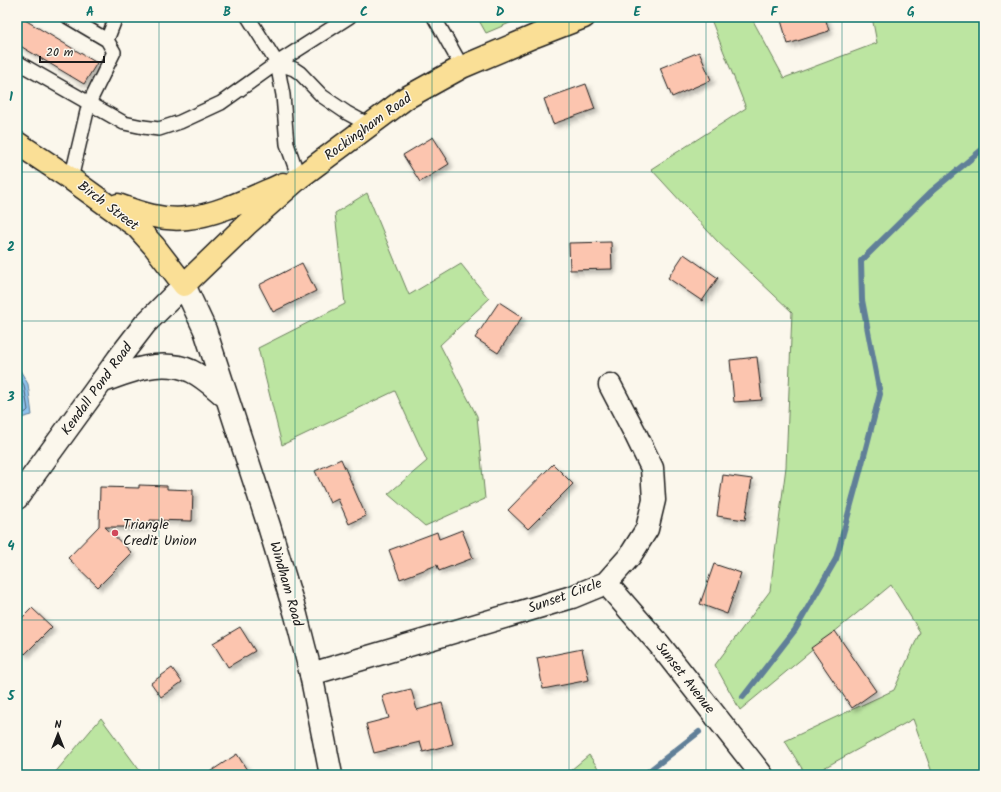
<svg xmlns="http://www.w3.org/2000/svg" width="1001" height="792" font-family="Kalam,sans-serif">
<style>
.green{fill:#bce5a1;stroke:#6c805e}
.water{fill:#8ec1eb;stroke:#607f98}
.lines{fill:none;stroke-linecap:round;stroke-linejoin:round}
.shore{stroke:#4a5e6f;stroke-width:1}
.stream{stroke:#607f98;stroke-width:6}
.building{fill:#fcc5af;stroke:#1c1c1c;filter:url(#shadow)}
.lane-casing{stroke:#1c1c1c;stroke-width:16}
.street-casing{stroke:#1c1c1c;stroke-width:25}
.secondary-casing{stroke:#1c1c1c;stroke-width:25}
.primary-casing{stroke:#1c1c1c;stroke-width:25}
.lane{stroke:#fbf7ec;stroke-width:13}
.street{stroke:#fbf7ec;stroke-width:22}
.secondary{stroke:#fbf7ec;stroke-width:22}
.primary{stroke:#fadf96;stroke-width:22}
.grid{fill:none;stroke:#0f766e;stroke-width:1;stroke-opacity:0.55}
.poi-dot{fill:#d1495b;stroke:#fbf7ec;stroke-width:1.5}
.labels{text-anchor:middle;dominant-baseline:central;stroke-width:3;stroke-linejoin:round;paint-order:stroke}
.street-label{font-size:14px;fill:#1c1c1c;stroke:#fbf7ec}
.poi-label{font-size:14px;fill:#1c1c1c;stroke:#fbf7ec;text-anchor:start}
.neatline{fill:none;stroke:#0f766e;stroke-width:1.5}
.grid-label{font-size:13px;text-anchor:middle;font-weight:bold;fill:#0f766e}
</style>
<defs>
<filter id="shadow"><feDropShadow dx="3.5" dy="3.5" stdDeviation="2" flood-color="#0004"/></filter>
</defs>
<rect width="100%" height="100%" fill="#fbf7ec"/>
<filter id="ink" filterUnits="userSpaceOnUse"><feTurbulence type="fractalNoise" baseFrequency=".025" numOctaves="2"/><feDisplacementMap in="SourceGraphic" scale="8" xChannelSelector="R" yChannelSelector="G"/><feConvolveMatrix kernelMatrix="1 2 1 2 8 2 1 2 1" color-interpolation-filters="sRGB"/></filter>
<g filter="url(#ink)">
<!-- green -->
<path class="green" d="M 477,17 L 524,17 L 486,33 Z
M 710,17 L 751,17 L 784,78 L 877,43 L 872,17 L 984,17 L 984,775 L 933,775 L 913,719 L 811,775 L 806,775 L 785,741 L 894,690 L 920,632 L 891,585 L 740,710 L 715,665 L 770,591 L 786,467 L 792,312 L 717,241 L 651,169 L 746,108 Z
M 367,193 L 409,295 L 461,264 L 489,299 L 440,345 L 477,416 L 485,499 L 425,526 L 388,494 L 427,461 L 395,391 L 282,445 L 258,348 L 345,304 L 335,213 Z
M 101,718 L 143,775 L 53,775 Z
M 589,755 L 603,775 L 565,775 Z"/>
<!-- water -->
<path class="water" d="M 17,365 L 28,384 L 32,415 L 17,419 Z"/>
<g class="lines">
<!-- shore -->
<path class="shore" d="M 17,373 L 24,385 L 28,410 L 26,412 L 17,415"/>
<!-- stream -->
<path class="stream" d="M 743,697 L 795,630 L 836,559 L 859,475 L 880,394 L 862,300 L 861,261 L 932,191 L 984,148
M 644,775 L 699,732"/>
</g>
<!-- building -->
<path class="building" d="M 17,17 L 20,17 L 97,63 L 84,84 L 17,44 Z
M 780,17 L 825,17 L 829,31 L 788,44 Z
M 699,52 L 711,80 L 672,97 L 660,68 Z
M 586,84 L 595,109 L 553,124 L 544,99 Z
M 433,137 L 447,159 L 446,159 L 449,164 L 420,182 L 403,155 Z
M 611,242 L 612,269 L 570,270 L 569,243 Z
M 684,254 L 718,278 L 702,301 L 668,278 Z
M 302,263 L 316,291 L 273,312 L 259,285 Z
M 499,302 L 522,317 L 498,353 L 475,338 Z
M 757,357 L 762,400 L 734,402 L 730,360 Z
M 341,459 L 366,516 L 349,524 L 338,499 L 330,503 L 315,471 Z
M 553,464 L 573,484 L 528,529 L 508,510 Z
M 723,475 L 752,479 L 745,520 L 717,516 Z
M 139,485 L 167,486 L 167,489 L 193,490 L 192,521 L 150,520 L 150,527 L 105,527 L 132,553 L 98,587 L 68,558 L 99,526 L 100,487 L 139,488 Z
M 462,530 L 473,558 L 439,571 L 437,565 L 400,579 L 389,550 L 437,532 L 439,539 Z
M 714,564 L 741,573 L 727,614 L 700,604 Z
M 32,608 L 52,627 L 25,654 L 17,646 L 17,623 Z
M 240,627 L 255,651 L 228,667 L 213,643 Z
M 835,631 L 876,691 L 852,708 L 811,648 Z
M 582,649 L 589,680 L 543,689 L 537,658 Z
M 172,668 L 182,682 L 161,697 L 151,683 Z
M 411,689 L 417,710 L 442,703 L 453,744 L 423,752 L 420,742 L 374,753 L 366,724 L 389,718 L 382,696 Z
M 237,754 L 250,775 L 205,775 Z"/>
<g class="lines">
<defs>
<path id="lane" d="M 68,17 L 107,40
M 248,17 L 277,63 L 283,95 L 287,144 L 299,178
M 434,17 L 462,67
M 17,62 L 124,123 L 143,127 L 159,129 L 180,122 L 221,103 L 277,63 L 349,17
M 277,63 L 294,69 L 300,73 L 322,96 L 347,113 L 369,125
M 71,179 L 89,103 L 114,52 L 107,40 L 116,17"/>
<path id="street" d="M 606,583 L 659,644 L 762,775
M 311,674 L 572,597 L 606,583 L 630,556 L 647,529 L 654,500 L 652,468 L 635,433 L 610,385"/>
<path id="secondary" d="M 101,382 C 129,371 161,358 191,371 C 204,377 215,388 226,397
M 17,498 L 118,359 L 145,324 L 184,285 L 205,330 L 269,526 L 296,615 L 311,674 L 331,775"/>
<path id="primary" d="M 17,143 L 71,179 L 136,226 L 154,246 L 184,285 L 246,225 L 299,178 L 406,98 L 462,67 L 535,36 L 584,17
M 118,205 C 140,213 163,221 187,218 C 218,215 255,196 283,184"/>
</defs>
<!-- lane casing -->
<use href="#lane" class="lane-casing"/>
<!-- street casing -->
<use href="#street" class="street-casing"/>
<!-- secondary casing -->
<use href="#secondary" class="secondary-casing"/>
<!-- primary casing -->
<use href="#primary" class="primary-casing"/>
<!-- lane -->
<use href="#lane" class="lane"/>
<!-- street -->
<use href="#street" class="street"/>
<!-- secondary -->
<use href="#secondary" class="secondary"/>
<!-- primary -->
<use href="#primary" class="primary"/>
</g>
</g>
<!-- grid -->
<path class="grid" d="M 159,17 L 159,775M 295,17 L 295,775M 432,17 L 432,775M 569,17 L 569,775M 706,17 L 706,775M 842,17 L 842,775M 17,172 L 984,172M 17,321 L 984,321M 17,471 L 984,471M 17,620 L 984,620"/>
<!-- markers -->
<circle class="poi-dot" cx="115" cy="533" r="4"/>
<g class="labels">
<!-- street labels -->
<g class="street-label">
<text transform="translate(368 127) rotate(-36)">Rockingham Road</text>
<text transform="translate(108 206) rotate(37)">Birch Street</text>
<text transform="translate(97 389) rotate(-54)">Kendall Pond Road</text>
<text transform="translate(286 584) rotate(74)">Windham Road</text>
<text transform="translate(565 596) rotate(-20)">Sunset Circle</text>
<text transform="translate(685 678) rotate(52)">Sunset Avenue</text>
</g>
<!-- poi labels -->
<g class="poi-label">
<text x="123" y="525">Triangle<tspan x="123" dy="16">Credit Union</tspan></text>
</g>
</g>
<!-- margin -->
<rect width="1001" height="792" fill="none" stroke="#fbf7ec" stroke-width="44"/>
<!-- north arrow -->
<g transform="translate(58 734)" stroke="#fbf7ec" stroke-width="3" paint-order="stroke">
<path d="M0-3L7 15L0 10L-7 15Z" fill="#1c1c1c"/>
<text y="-6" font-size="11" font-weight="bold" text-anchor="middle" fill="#1c1c1c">N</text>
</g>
<!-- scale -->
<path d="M40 56v6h64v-6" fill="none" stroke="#1c1c1c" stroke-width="2"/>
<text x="46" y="56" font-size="12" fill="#1c1c1c" stroke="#fbf7ec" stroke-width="3" paint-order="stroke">20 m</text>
<rect x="22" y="22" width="957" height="748" class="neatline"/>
<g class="grid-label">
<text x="90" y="16">A</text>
<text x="227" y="16">B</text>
<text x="364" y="16">C</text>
<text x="500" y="16">D</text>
<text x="637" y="16">E</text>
<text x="774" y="16">F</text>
<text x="911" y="16">G</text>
<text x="11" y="101">1</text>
<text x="11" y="251">2</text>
<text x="11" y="401">3</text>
<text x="11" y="550">4</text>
<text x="11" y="700">5</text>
</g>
</svg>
